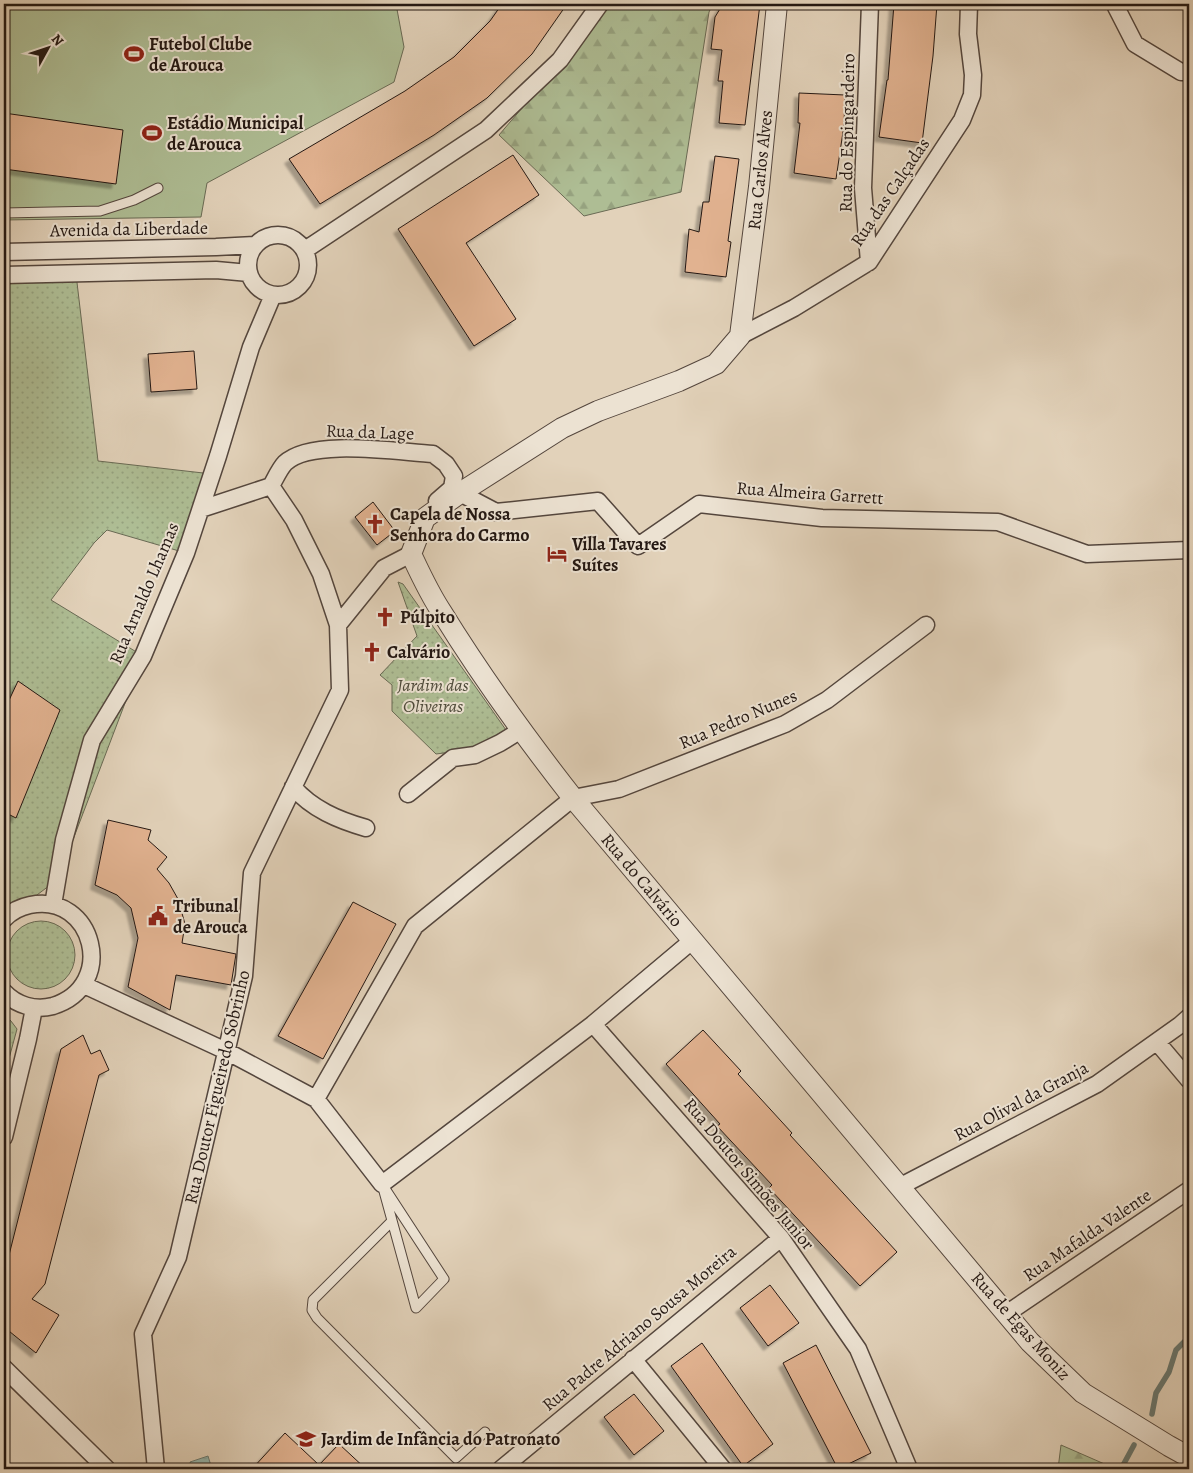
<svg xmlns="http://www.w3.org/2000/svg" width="1193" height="1473" font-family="Alegreya,serif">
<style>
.green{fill:url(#green-dots);stroke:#696a54}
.forest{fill:url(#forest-firs);stroke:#696a54}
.pitch{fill:#aebd94;stroke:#696a54}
.water{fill:url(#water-ripples);stroke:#687871}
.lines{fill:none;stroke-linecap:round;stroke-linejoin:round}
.stream{stroke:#687871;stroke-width:5.5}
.building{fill:#e1b290;stroke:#241813;filter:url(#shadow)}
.service-casing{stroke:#54463d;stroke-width:11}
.minor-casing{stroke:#54463d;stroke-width:19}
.tertiary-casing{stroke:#54463d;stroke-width:22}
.service{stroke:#ece2d2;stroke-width:9}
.minor{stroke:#ece2d2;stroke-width:16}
.tertiary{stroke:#ece2d2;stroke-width:20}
.labels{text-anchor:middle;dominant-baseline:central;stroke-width:4;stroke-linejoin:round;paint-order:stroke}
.poi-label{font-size:18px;font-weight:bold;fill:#241813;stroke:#ece2d2;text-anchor:start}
.street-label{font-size:18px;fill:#241813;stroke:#ece2d2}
.park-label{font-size:18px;font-style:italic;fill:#4d4a3a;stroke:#ece2d2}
</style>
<defs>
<pattern id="green-dots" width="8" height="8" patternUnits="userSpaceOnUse" patternTransform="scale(1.25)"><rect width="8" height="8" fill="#aebd94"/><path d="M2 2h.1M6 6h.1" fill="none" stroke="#96a27f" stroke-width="1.8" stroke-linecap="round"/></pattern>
<pattern id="forest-firs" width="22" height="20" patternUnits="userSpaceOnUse" patternTransform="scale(1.25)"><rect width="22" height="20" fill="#aebd94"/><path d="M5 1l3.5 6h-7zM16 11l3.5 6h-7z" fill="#96a27f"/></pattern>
<pattern id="water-ripples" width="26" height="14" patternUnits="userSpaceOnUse" patternTransform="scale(1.25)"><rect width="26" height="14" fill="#95b8b0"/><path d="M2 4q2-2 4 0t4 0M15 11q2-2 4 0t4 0" fill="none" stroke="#809d96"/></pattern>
<filter id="shadow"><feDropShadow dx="-4.5" dy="4.5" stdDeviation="1" flood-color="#0004"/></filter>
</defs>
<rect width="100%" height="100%" fill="#e2d2ba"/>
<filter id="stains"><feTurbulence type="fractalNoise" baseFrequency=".004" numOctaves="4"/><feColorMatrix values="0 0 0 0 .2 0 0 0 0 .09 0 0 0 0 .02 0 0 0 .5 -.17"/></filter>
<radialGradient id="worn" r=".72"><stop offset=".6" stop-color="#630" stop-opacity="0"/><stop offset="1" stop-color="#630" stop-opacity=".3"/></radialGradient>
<!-- green -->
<path class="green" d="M 76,274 L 98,461 L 212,474 L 186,553 L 107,530 L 94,543 L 51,600 L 143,656 L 58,879 L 4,920 L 4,275 Z
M 398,582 L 403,584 L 506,730 L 467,750 L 436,754 L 392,711 L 392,685 L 380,675 L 417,636 Z
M7 955a34 34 0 1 1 68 0a34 34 0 1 1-68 0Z
M 4,1014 L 11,1021 L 17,1029 L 4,1077 Z"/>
<!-- forest -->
<path class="forest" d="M 611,4 L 713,4 L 709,12 L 681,192 L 584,216 L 499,135 Z
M 1061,1445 L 1116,1469 L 1058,1469 Z"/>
<!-- pitch -->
<path class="pitch" d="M 4,4 L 396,4 L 404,47 L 394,82 L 207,183 L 201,217 L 4,220 Z"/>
<!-- water -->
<path class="water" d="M 208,1456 L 212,1469 L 192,1469 L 190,1462 Z"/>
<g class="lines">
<!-- stream -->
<path class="stream" d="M 1152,1414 L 1156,1393 L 1169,1372 L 1176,1350 L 1189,1337
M 1121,1469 L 1134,1445"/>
</g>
<!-- building -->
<path class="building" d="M 502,4 L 567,4 L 532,54 L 487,98 L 434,135 L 320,204 L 289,159 L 405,91 L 454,57 L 490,21 Z
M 723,4 L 760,4 L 745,125 L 719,123 L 723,81 L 718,81 L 722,50 L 711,49 L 715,17 Z
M 894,4 L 937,4 L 933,56 L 922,143 L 879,137 L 887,80 L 888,80 Z
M 799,93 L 845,95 L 844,125 L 836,179 L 794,173 L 800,123 L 798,123 Z
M 4,113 L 123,130 L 116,184 L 4,169 Z
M 513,155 L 539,195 L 466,243 L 516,319 L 474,346 L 398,229 Z
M 715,156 L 739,159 L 728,241 L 731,242 L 726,277 L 685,272 L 689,229 L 699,232 L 703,202 L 709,202 Z
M 194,351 L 197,389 L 151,392 L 148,354 Z
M 373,502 L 395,531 L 377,545 L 355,517 Z
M 18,681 L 60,710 L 16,818 L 4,812 L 4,711 Z
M 108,820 L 151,830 L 148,840 L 167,857 L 157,869 L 169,883 L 178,899 L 185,924 L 182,943 L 236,954 L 231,985 L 176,975 L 170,1010 L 128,987 L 138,938 L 131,908 L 117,895 L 95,885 Z
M 353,902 L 396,924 L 323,1059 L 278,1036 Z
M 703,1030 L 741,1071 L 738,1074 L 792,1133 L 790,1135 L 897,1252 L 860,1286 L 769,1188 L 772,1185 L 717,1126 L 720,1124 L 666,1064 Z
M 83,1035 L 91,1054 L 100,1050 L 109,1070 L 99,1075 L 45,1284 L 32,1299 L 59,1315 L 36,1353 L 4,1327 L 4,1275 L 61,1049 Z
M 770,1285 L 799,1323 L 768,1346 L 740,1308 Z
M 702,1343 L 773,1444 L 743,1466 L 671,1366 Z
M 816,1345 L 871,1453 L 838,1469 L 783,1363 Z
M 634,1394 L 664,1431 L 634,1455 L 604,1417 Z
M 285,1433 L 319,1465 L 339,1444 L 366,1469 L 252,1469 Z"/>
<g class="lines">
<defs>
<path id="service" d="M 4,213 L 100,211 L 134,200 L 158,188
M 382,1184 L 444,1279 L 416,1308 Z
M 392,1221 L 313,1300 L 312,1310 L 317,1318 L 456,1458 L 485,1432"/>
<path id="minor" d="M 1116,4 L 1116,7 L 1135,44 L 1181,72 L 1189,72
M248 265a30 30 0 1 1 60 0a30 30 0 1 1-60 0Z
M 305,250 L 486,130 L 560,60 L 600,4
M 4,252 L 216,247 L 255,245
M 869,262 L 863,188 L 870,4
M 4,275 L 216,270 L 249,273
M 740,336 L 794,308 L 869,262 L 962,120 L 972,95 L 973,75 L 968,34 L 969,4
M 271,486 L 294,520 L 321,574 L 338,625
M 460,493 L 496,512 L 598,501 L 638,546 L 699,504 L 822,518 L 998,522 L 1087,554 L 1189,550
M 201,509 L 271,486 C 275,479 280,468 285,463 C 311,438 397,452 433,454 L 446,464 L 454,476 L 452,488 L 437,501
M 293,787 C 312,809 338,820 366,828
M 408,794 L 453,758 L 475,755 L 500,743 L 521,730
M 53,905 L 64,840 L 92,740 L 143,656 L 186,553 L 218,456 L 251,347 L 273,295
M 4,919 C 11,912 20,907 30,905 C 94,892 118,986 53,1006 C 35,1011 16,1005 4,992
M 84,985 L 226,1051 L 316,1099 L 382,1184 L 593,1024 L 693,940
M 593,1024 L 781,1238 L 858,1349 L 909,1469
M 1157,1042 L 1189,1080
M 316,1099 L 415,926 L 573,798 L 619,789 L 785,724 L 827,700 L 926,625
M 4,1137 L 28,1039 L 34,1008
M 899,1187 L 1097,1084 L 1180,1025 L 1189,1017
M 1006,1314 L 1189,1190
M 633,1359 L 723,1469
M 4,1368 L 107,1469
M 156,1469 L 143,1334 L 178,1257 L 244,976 L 252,873 L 340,690 L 338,625 L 384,568 L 411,554
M 501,1469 L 781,1238"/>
<path id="tertiary" d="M 777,4 L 759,187 L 740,336 L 716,364 L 679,381 L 598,411 L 562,428 L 460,493 L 425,518 L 411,554 C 420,573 429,593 441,611 C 481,676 526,738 573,798 L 1030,1342 L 1083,1393 L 1169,1446 L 1189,1457"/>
</defs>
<!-- service casing -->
<use href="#service" class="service-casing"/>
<!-- minor casing -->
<use href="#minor" class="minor-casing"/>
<!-- tertiary casing -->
<use href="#tertiary" class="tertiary-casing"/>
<!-- service -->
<use href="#service" class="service"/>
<!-- minor -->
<use href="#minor" class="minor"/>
<!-- tertiary -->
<use href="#tertiary" class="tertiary"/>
</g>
<!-- icons -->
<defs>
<symbol id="stadium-bare" viewBox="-9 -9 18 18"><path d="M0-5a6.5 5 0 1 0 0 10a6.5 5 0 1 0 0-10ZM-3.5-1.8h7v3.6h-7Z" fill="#8f2418" stroke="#ece2d2" stroke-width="2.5" paint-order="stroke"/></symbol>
<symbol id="church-bare" viewBox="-9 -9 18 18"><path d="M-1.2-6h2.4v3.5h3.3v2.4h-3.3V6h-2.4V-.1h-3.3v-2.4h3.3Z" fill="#8f2418" stroke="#ece2d2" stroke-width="2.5" paint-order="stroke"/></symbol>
<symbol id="hotel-bare" viewBox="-9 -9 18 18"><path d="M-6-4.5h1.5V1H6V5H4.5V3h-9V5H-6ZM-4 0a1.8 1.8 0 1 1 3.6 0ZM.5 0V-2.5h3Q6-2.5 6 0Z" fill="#8f2418" stroke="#ece2d2" stroke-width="2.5" paint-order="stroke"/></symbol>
<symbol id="civic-bare" viewBox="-9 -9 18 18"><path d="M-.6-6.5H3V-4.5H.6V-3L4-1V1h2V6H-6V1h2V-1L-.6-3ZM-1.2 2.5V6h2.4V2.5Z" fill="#8f2418" stroke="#ece2d2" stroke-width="2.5" paint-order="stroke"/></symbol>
<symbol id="school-bare" viewBox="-9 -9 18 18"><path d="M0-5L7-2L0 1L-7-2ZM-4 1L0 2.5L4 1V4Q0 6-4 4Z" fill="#8f2418" stroke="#ece2d2" stroke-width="2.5" paint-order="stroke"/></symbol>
</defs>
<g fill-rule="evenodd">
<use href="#stadium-bare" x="120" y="40" width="28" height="28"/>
<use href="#stadium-bare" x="138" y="119" width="28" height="28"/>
<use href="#church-bare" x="361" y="510" width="28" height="28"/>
<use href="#hotel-bare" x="543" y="540" width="28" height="28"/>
<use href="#church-bare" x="371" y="603" width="28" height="28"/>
<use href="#church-bare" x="358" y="638" width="28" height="28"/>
<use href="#civic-bare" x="144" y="902" width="28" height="28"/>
<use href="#school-bare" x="292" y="1425" width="28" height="28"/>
</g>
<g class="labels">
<!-- poi labels -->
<g class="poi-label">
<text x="149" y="44">Futebol Clube<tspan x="149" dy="21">de Arouca</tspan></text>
<text x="167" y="123">Estádio Municipal<tspan x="167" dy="21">de Arouca</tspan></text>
<text x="390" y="514">Capela de Nossa<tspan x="390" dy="21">Senhora do Carmo</tspan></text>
<text x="572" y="544">Villa Tavares<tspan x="572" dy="21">Suítes</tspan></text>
<text x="400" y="617">Púlpito</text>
<text x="387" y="652">Calvário</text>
<text x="173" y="906">Tribunal<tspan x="173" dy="21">de Arouca</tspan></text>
<text x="321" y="1439">Jardim de Infância do Patronato</text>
</g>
<!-- street labels -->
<g class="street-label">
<text transform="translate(847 133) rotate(-89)">Rua do Espingardeiro</text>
<text transform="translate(760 170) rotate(-84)">Rua Carlos Alves</text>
<text transform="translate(890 192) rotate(-56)">Rua das Calçadas</text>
<text transform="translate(129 229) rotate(-1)">Avenida da Liberdade</text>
<text transform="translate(370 432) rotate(2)">Rua da Lage</text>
<text transform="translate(810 493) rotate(4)">Rua Almeira Garrett</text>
<text transform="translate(144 593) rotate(-67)">Rua Arnaldo Lhamas</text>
<text transform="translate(738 719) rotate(-23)">Rua Pedro Nunes</text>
<text transform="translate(642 880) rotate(50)">Rua do Calvário</text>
<text transform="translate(217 1087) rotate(-77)">Rua Doutor Figueiredo Sobrinho</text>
<text transform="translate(1021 1101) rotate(-28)">Rua Olival da Granja</text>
<text transform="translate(749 1174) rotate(50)">Rua Doutor Simões Junior</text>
<text transform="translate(1087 1235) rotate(-34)">Rua Mafalda Valente</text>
<text transform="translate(1021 1326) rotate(48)">Rua de Egas Moniz</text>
<text transform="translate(639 1328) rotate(-40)">Rua Padre Adriano Sousa Moreira</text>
</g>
<!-- park labels -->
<g class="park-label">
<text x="433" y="685">Jardim das<tspan x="433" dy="21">Oliveiras</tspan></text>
</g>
</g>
<!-- margin -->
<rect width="1193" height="1473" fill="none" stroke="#e2d2ba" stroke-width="20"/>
<rect x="5" y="5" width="1183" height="1463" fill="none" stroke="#241813" stroke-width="2.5"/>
<rect x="10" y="10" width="1173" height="1453" fill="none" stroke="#241813"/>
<!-- north arrow -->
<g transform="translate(48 48) rotate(50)" stroke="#ece2d2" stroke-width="4" paint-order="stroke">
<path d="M0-4L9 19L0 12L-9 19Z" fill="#241813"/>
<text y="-8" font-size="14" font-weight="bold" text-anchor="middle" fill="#241813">N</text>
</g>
<rect width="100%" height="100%" filter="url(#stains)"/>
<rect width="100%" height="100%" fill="url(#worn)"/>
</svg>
